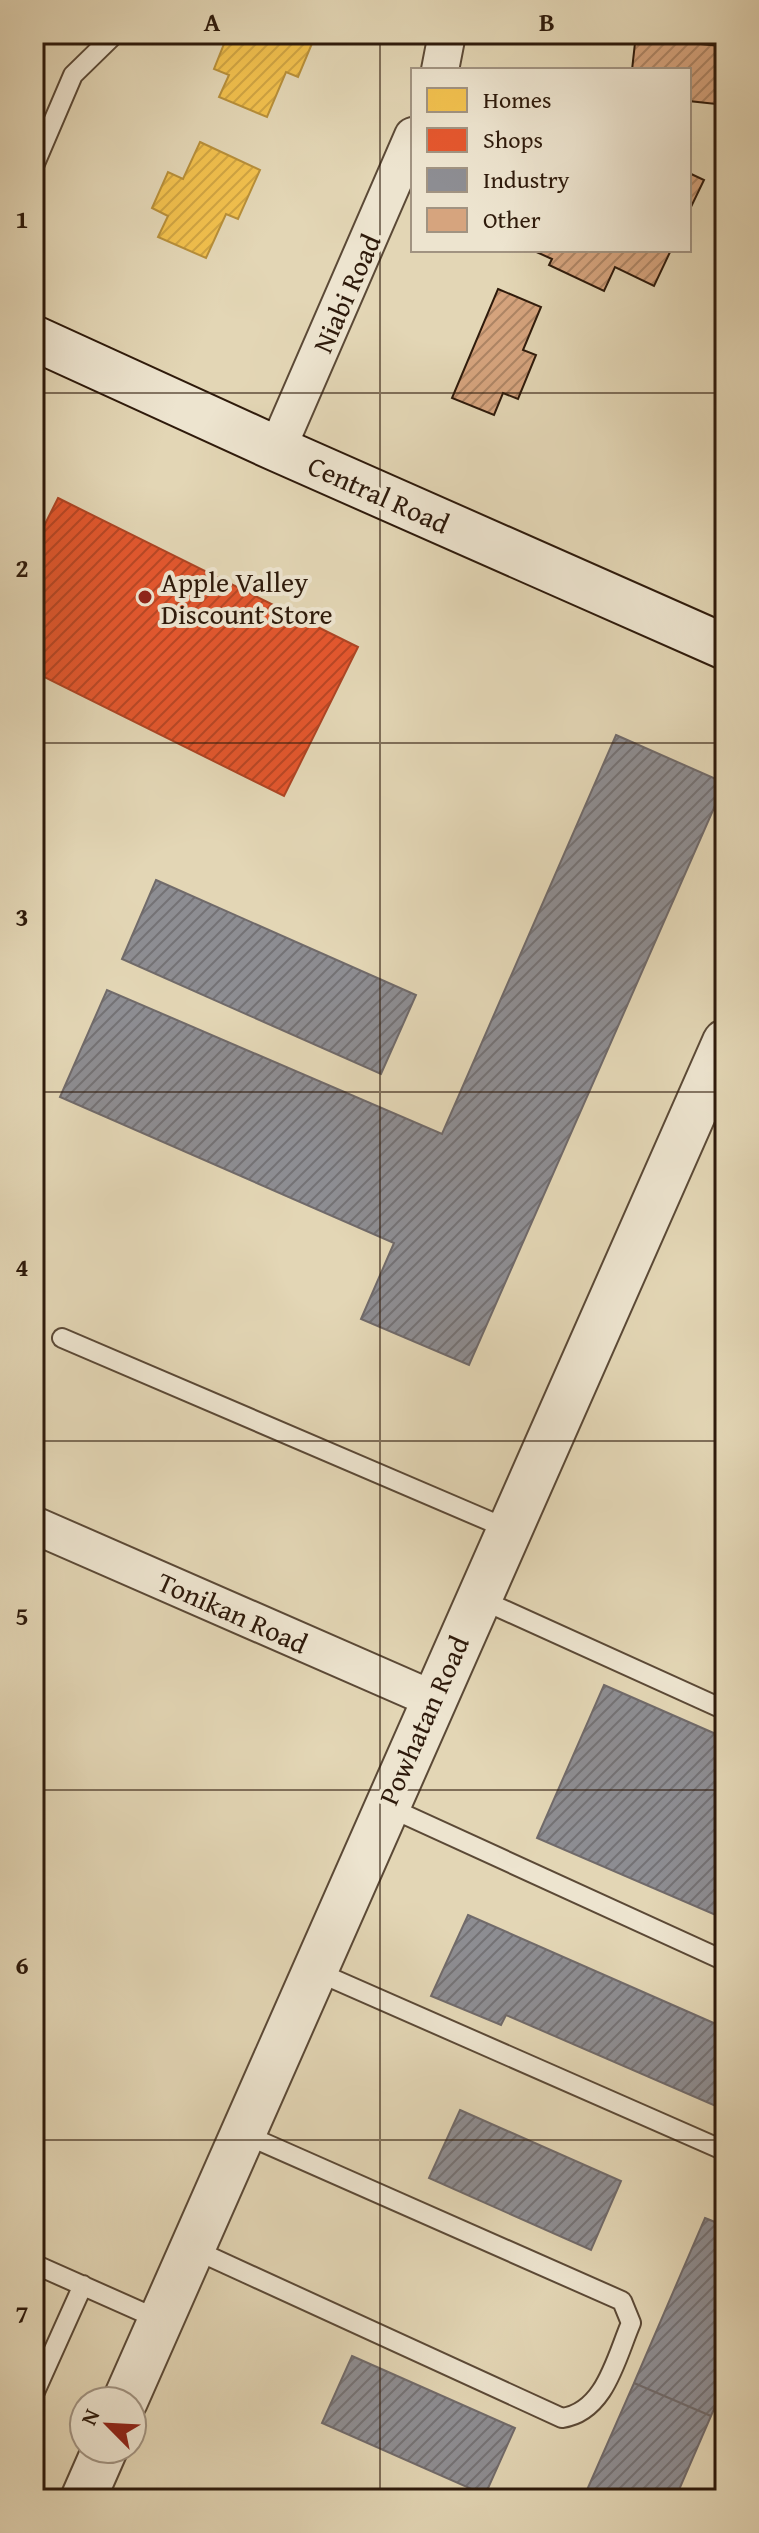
<svg xmlns="http://www.w3.org/2000/svg" width="759" height="2533" font-family="'Gentium Book Plus',serif">
<style>
.homes{fill:url(#homes-hatch);stroke:#b78f3a;stroke-width:2}
.shops{fill:url(#shops-hatch);stroke:#ad4524;stroke-width:2}
.industry{fill:url(#industry-hatch);stroke:#706a6a;stroke-width:2}
.building{fill:url(#building-hatch);stroke:#2e1a0b;stroke-width:2}
.lines{fill:none;stroke-linecap:round;stroke-linejoin:round}
.service-casing{stroke:#5b4936;stroke-width:22}
.minor-casing{stroke:#5b4936;stroke-width:40}
.tertiary-casing{stroke:#5b4936;stroke-width:48}
.secondary-casing{stroke:#2e1a0b;stroke-width:48}
.service{stroke:#ede4cf;stroke-width:18}
.minor{stroke:#ede4cf;stroke-width:36}
.tertiary{stroke:#ede4cf;stroke-width:44}
.secondary{stroke:#ede4cf;stroke-width:44}
.grid{fill:none;stroke:#2e1a0b;stroke-width:2;stroke-opacity:0.55}
.poi-dot{fill:#8f2418;stroke:#ede4cf;stroke-width:3}
.labels{text-anchor:middle;dominant-baseline:central;stroke-width:8;stroke-linejoin:round;paint-order:stroke}
.street-label{font-size:28px;fill:#2e1a0b;stroke:#ede4cf}
.poi-label{font-size:28px;fill:#2e1a0b;stroke:#ede4cf;text-anchor:start}
.neatline{fill:none;stroke:#2e1a0b;stroke-width:3}
.grid-label{font-size:26px;text-anchor:middle;font-weight:bold;fill:#2e1a0b}
</style>
<defs>
<pattern id="homes-hatch" width="6" height="6" patternUnits="userSpaceOnUse" patternTransform="scale(2)"><rect width="6" height="6" fill="#f2c14e"/><path d="M-1 1l2-2M0 6l6-6M5 7l2-2" fill="none" stroke="#d0a543"/></pattern>
<pattern id="shops-hatch" width="6" height="6" patternUnits="userSpaceOnUse" patternTransform="scale(2)"><rect width="6" height="6" fill="#e4572e"/><path d="M-1 1l2-2M0 6l6-6M5 7l2-2" fill="none" stroke="#b94725"/></pattern>
<pattern id="industry-hatch" width="6" height="6" patternUnits="userSpaceOnUse" patternTransform="scale(2)"><rect width="6" height="6" fill="#8d8d92"/><path d="M-1 1l2-2M0 6l6-6M5 7l2-2" fill="none" stroke="#747275"/></pattern>
<pattern id="building-hatch" width="6" height="6" patternUnits="userSpaceOnUse" patternTransform="scale(2)"><rect width="6" height="6" fill="#d6a47e"/><path d="M-1 1l2-2M0 6l6-6M5 7l2-2" fill="none" stroke="#ae8565"/></pattern>
</defs>
<rect width="100%" height="100%" fill="#e3d6b5"/>
<filter id="stains"><feTurbulence type="fractalNoise" baseFrequency=".0025" numOctaves="4"/><feColorMatrix values="0 0 0 0 .2 0 0 0 0 .09 0 0 0 0 .02 0 0 0 .5 -.17"/></filter>
<radialGradient id="worn" r=".72"><stop offset=".6" stop-color="#630" stop-opacity="0"/><stop offset="1" stop-color="#630" stop-opacity=".3"/></radialGradient>
<!-- homes -->
<path class="homes" d="M 228,34 L 244,39 L 247,34 L 316,34 L 298,77 L 286,72 L 267,117 L 219,97 L 229,75 L 214,69 Z
M 200,142 L 260,170 L 238,219 L 226,214 L 206,258 L 158,237 L 168,216 L 152,208 L 168,172 L 183,179 Z"/>
<!-- shops -->
<path class="shops" d="M 58,498 L 358,647 L 284,796 L 34,672 L 34,546 Z"/>
<!-- industry -->
<path class="industry" d="M 616,735 L 725,783 L 469,1365 L 361,1319 L 394,1243 L 60,1097 L 107,990 L 442,1134 Z
M 156,880 L 416,995 L 381,1074 L 122,959 Z
M 604,1685 L 725,1738 L 725,1919 L 537,1838 Z
M 468,1915 L 725,2028 L 725,2110 L 506,2015 L 501,2025 L 431,1996 Z
M 460,2110 L 621,2181 L 591,2250 L 429,2178 Z
M 705,2218 L 725,2226 L 725,2384 L 711,2416 L 634,2383 Z
M 352,2356 L 515,2428 L 485,2495 L 322,2423 Z
M 634,2383 L 711,2416 L 675,2499 L 583,2499 Z"/>
<!-- building -->
<path class="building" d="M 636,34 L 673,34 L 672,41 L 719,46 L 720,34 L 725,34 L 725,105 L 689,101 L 689,70 L 632,70 Z
M 689,173 L 704,180 L 689,211 Z
M 532,250 L 671,250 L 654,286 L 615,267 L 604,291 L 549,265 L 552,259 Z
M 498,289 L 541,307 L 523,350 L 536,355 L 518,399 L 503,393 L 494,415 L 452,398 Z"/>
<g class="lines">
<defs>
<path id="service" d="M 34,166 L 73,75 L 115,34
M 62,1338 L 508,1529
M 480,1599 L 725,1710
M 386,1806 L 725,1961
M 313,1970 L 725,2151
M 191,2248 L 562,2418 C 605,2412 616,2358 631,2323 L 622,2301 L 244,2134
M 34,2264 L 160,2320
M 34,2394 L 83,2285"/>
<path id="minor" d="M 440,70 L 447,34
M 277,449 L 413,136
M 34,1525 L 432,1699"/>
<path id="tertiary" d="M 125,2401 L 725,1042
M 83,2499 L 105,2449"/>
<path id="secondary" d="M 34,338 L 277,449 L 725,647"/>
</defs>
<!-- service casing -->
<use href="#service" class="service-casing"/>
<!-- minor casing -->
<use href="#minor" class="minor-casing"/>
<!-- tertiary casing -->
<use href="#tertiary" class="tertiary-casing"/>
<!-- secondary casing -->
<use href="#secondary" class="secondary-casing"/>
<!-- service -->
<use href="#service" class="service"/>
<!-- minor -->
<use href="#minor" class="minor"/>
<!-- tertiary -->
<use href="#tertiary" class="tertiary"/>
<!-- secondary -->
<use href="#secondary" class="secondary"/>
</g>
<!-- grid -->
<path class="grid" d="M 380,34 L 380,2499M 34,393 L 725,393M 34,743 L 725,743M 34,1092 L 725,1092M 34,1441 L 725,1441M 34,1790 L 725,1790M 34,2140 L 725,2140"/>
<!-- markers -->
<circle class="poi-dot" cx="145" cy="597" r="8"/>
<g class="labels">
<!-- street labels -->
<g class="street-label">
<text transform="translate(346 293) rotate(-66)">Niabi Road</text>
<text transform="translate(379 494) rotate(24)">Central Road</text>
<text transform="translate(233 1612) rotate(24)">Tonikan Road</text>
<text transform="translate(423 1720) rotate(-66)">Powhatan Road</text>
</g>
<!-- poi labels -->
<g class="poi-label">
<text x="161" y="581">Apple Valley<tspan x="161" dy="32">Discount Store</tspan></text>
</g>
</g>
<!-- margin -->
<rect width="759" height="2533" fill="none" stroke="#e3d6b5" stroke-width="88"/>
<!-- legend -->
<rect x="411" y="68" width="280" height="184" fill="#ede4cf" stroke="#a19381" stroke-width="2"/>
<rect x="427" y="88" width="40" height="24" fill="#f2c14e" stroke="#a19381" stroke-width="2"/>
<text x="483" y="108" font-size="24" fill="#2e1a0b">Homes</text>
<rect x="427" y="128" width="40" height="24" fill="#e4572e" stroke="#a19381" stroke-width="2"/>
<text x="483" y="148" font-size="24" fill="#2e1a0b">Shops</text>
<rect x="427" y="168" width="40" height="24" fill="#8d8d92" stroke="#a19381" stroke-width="2"/>
<text x="483" y="188" font-size="24" fill="#2e1a0b">Industry</text>
<rect x="427" y="208" width="40" height="24" fill="#d6a47e" stroke="#a19381" stroke-width="2"/>
<text x="483" y="228" font-size="24" fill="#2e1a0b">Other</text>
<!-- north arrow -->
<g transform="translate(108 2425) rotate(294)"><circle r="38" fill="#ede4cf" stroke="#a19381" stroke-width="2"/>
<path d="M0-6L14 30L0 20L-14 30Z" fill="#8f2418"/>
<text y="-12" font-size="22" font-weight="bold" text-anchor="middle" fill="#2e1a0b">N</text>
</g>
<rect x="44" y="44" width="671" height="2445" class="neatline"/>
<g class="grid-label">
<text x="212" y="31">A</text>
<text x="547" y="31">B</text>
<text x="22" y="228">1</text>
<text x="22" y="577">2</text>
<text x="22" y="926">3</text>
<text x="22" y="1276">4</text>
<text x="22" y="1625">5</text>
<text x="22" y="1974">6</text>
<text x="22" y="2323">7</text>
</g>
<rect width="100%" height="100%" filter="url(#stains)"/>
<rect width="100%" height="100%" fill="url(#worn)"/>
</svg>
